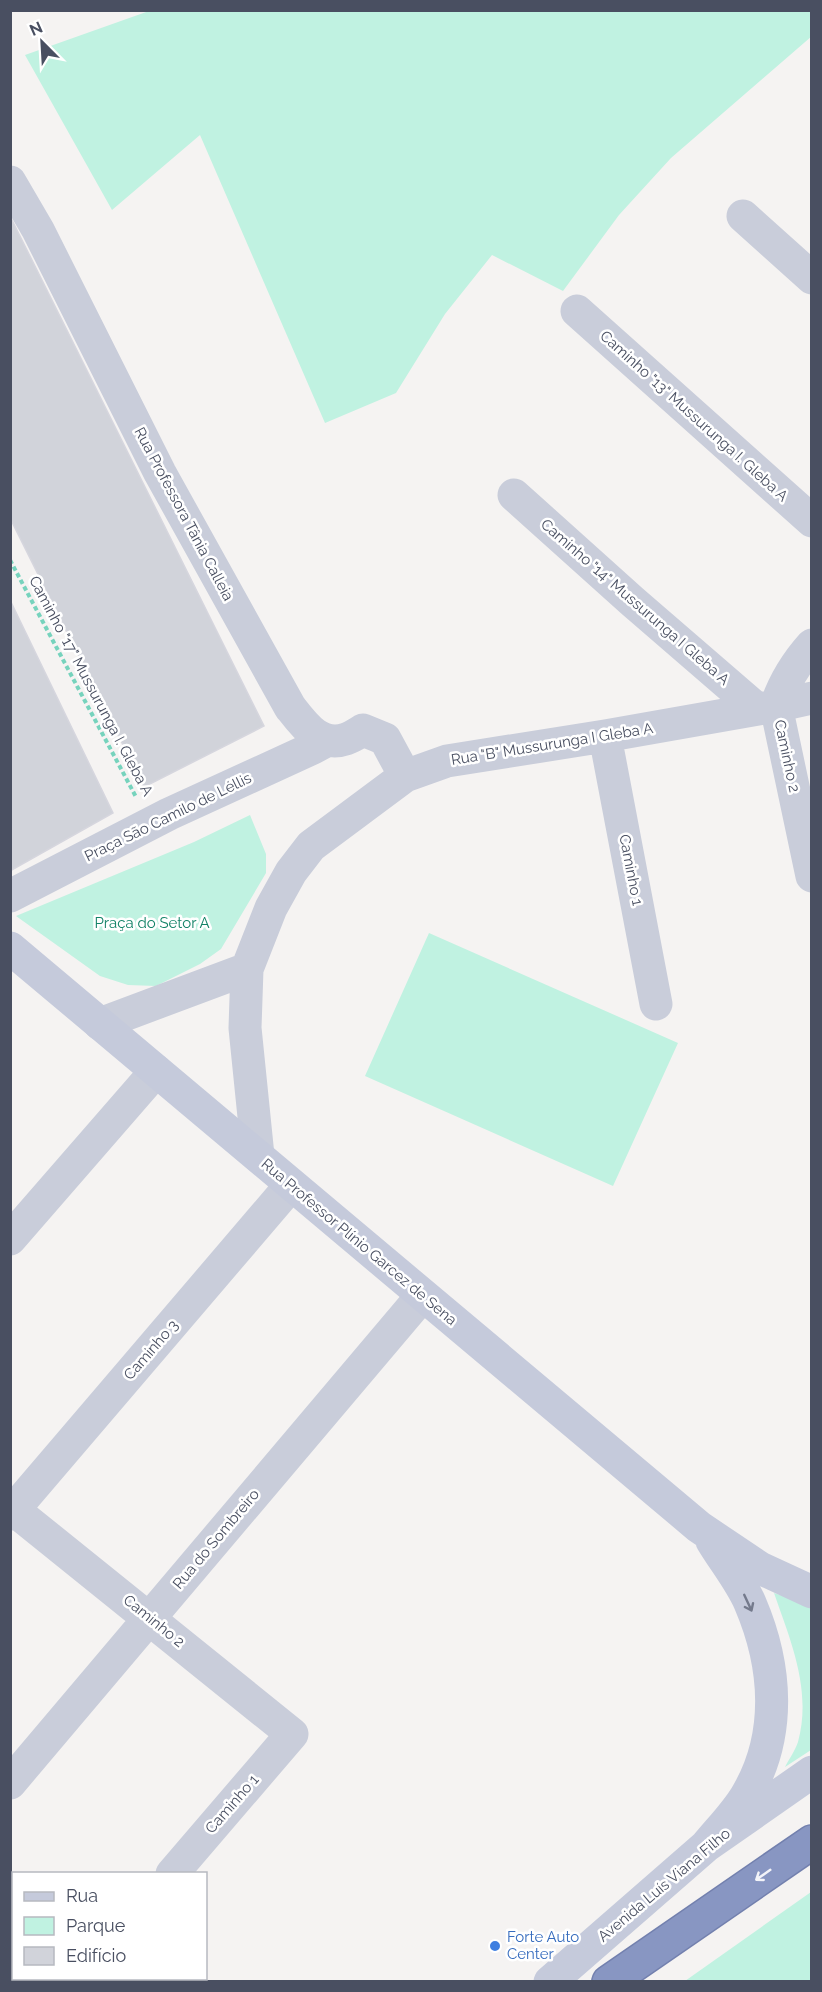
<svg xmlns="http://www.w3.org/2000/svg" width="822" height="1992" font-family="Raleway,sans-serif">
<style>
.green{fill:#c0f2e1}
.building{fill:#d1d3da;stroke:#d6d6de;stroke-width:1.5}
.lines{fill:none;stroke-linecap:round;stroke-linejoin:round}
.highway-casing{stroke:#7380ae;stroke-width:36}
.path{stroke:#76d3bd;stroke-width:4;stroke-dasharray:4.5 3;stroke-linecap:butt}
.street{stroke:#c9cdda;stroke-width:33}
.secondary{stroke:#c5cadb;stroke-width:33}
.highway{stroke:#8896c2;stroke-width:33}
.oneway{stroke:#747a8c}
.oneway2{stroke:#f3f4f9}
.shop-dot{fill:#3f7fe0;stroke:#fff;stroke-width:2}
.labels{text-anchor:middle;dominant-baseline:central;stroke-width:5;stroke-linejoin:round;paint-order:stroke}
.street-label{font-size:15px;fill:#494f61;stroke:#fff}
.park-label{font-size:15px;fill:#138367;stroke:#fff}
.shop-label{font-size:15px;fill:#366cbe;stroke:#fff;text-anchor:start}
</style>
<rect width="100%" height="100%" fill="#f5f3f2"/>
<!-- green -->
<path class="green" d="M 149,11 L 811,10 L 812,36 L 671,158 L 619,215 L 563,291 L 492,255 L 445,314 L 396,393 L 325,423 L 200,135 L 112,210 L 25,55 Z
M 250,815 L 266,854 L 266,873 L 221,949 L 200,964 L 156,986 L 128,985 L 100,976 L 16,916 L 194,842 Z
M 429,933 L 678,1043 L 613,1186 L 365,1076 Z
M 774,1593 L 811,1605 L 811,1750 L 785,1767 C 789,1759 795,1751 798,1742 C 812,1690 791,1642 774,1593 Z
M 811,1892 L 811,1981 L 685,1981 Z"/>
<!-- building -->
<path class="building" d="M 10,216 L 264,726 L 144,787 L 10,518 Z
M 10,600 L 113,813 L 10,871 Z"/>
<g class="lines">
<defs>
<path id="highway" d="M 609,1982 L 812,1842"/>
</defs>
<!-- highway casing -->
<use href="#highway" class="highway-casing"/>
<!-- path -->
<path class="path" d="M 10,560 L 136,797"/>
<!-- street -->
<path class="street" d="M 10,182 L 38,230 L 160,473 L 290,707 C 304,725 320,748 346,739 C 352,737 358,733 363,730 L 385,739 L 405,776
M 743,216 L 812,278
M 577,311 L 812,521
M 514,495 L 632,601 L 757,709
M 812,645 C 795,664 784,682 776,706 L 812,876
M 605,736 L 656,1004
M 10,896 L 169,814 L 313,748 L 326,741
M 100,1024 L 247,969
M 258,1156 L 245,1028 L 247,969 L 271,908 L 291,872 L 311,846 L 405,776 L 447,761 L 605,736 L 776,706 L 812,698
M 10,1239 L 156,1071
M 14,1510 L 292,1734 L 172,1874
M 10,1514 L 291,1185
M 10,1783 L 422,1296"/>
<!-- secondary -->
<path class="secondary" d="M 10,948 L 699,1527 L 760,1568 L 812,1592
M 706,1846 C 719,1830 735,1814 746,1796 C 782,1736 777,1666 750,1603 C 741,1582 724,1561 712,1541
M 550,1982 L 706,1846 L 812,1772"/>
<!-- highway -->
<use href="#highway" class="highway"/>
</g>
<!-- one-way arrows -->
<defs><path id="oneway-shaft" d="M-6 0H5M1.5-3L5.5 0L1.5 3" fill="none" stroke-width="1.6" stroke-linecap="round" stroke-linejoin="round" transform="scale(1.5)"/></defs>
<use class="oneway" href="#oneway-shaft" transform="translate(748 1603) rotate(65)"/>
<use class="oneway2" href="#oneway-shaft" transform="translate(763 1875) rotate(145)"/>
<!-- markers -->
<circle class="shop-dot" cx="495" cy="1946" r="6"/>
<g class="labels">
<!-- street labels -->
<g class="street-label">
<text transform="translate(694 416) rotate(42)">Caminho "13" Mussurunga I. Gleba A</text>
<text transform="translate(184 514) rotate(62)">Rua Professora Tânia Calleia</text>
<text transform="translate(635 602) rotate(41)">Caminho "14" Mussurunga I Gleba A</text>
<text transform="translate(91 686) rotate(62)">Caminho "17" Mussurunga I. Gleba A</text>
<text transform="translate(552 744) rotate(-9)">Rua "B" Mussurunga I Gleba A</text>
<text transform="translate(787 756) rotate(78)">Caminho 2</text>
<text transform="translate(168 817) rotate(-26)">Praça São Camilo de Léllis</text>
<text transform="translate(631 870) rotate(79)">Caminho 1</text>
<text transform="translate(359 1242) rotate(40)">Rua Professor Plínio Garcez de Sena</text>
<text transform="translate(151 1350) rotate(-49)">Caminho 3</text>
<text transform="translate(216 1539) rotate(-50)">Rua do Sombreiro</text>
<text transform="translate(154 1621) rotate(39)">Caminho 2</text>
<text transform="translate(232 1804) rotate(-49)">Caminho 1</text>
<text transform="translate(664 1885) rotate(-40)">Avenida Luís Viana Filho</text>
</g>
<!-- park labels -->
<g class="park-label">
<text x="152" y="923">Praça do Setor A</text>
</g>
<!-- shop labels -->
<g class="shop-label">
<text x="507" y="1937">Forte Auto<tspan x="507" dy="17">Center</tspan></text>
</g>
</g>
<!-- border -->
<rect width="822" height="1992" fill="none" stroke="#494f61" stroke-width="24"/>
<!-- legend -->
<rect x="12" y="1872" width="195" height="108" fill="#ffffff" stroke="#b6b9c0" stroke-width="1.5"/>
<rect x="24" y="1892" width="30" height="9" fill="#c5cadb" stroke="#b6b9c0" stroke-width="1.5"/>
<text x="66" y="1902" font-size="18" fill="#494f61">Rua</text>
<rect x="24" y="1917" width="30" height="18" fill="#c0f2e1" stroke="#b6b9c0" stroke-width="1.5"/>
<text x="66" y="1932" font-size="18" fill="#494f61">Parque</text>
<rect x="24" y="1947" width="30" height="18" fill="#d1d3da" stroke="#b6b9c0" stroke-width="1.5"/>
<text x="66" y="1962" font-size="18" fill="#494f61">Edifício</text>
<!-- north arrow -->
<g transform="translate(42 42) rotate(336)" stroke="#ffffff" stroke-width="4.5" paint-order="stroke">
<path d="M0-4.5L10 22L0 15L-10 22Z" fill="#494f61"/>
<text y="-9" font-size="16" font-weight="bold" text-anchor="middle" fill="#494f61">N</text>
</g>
</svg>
